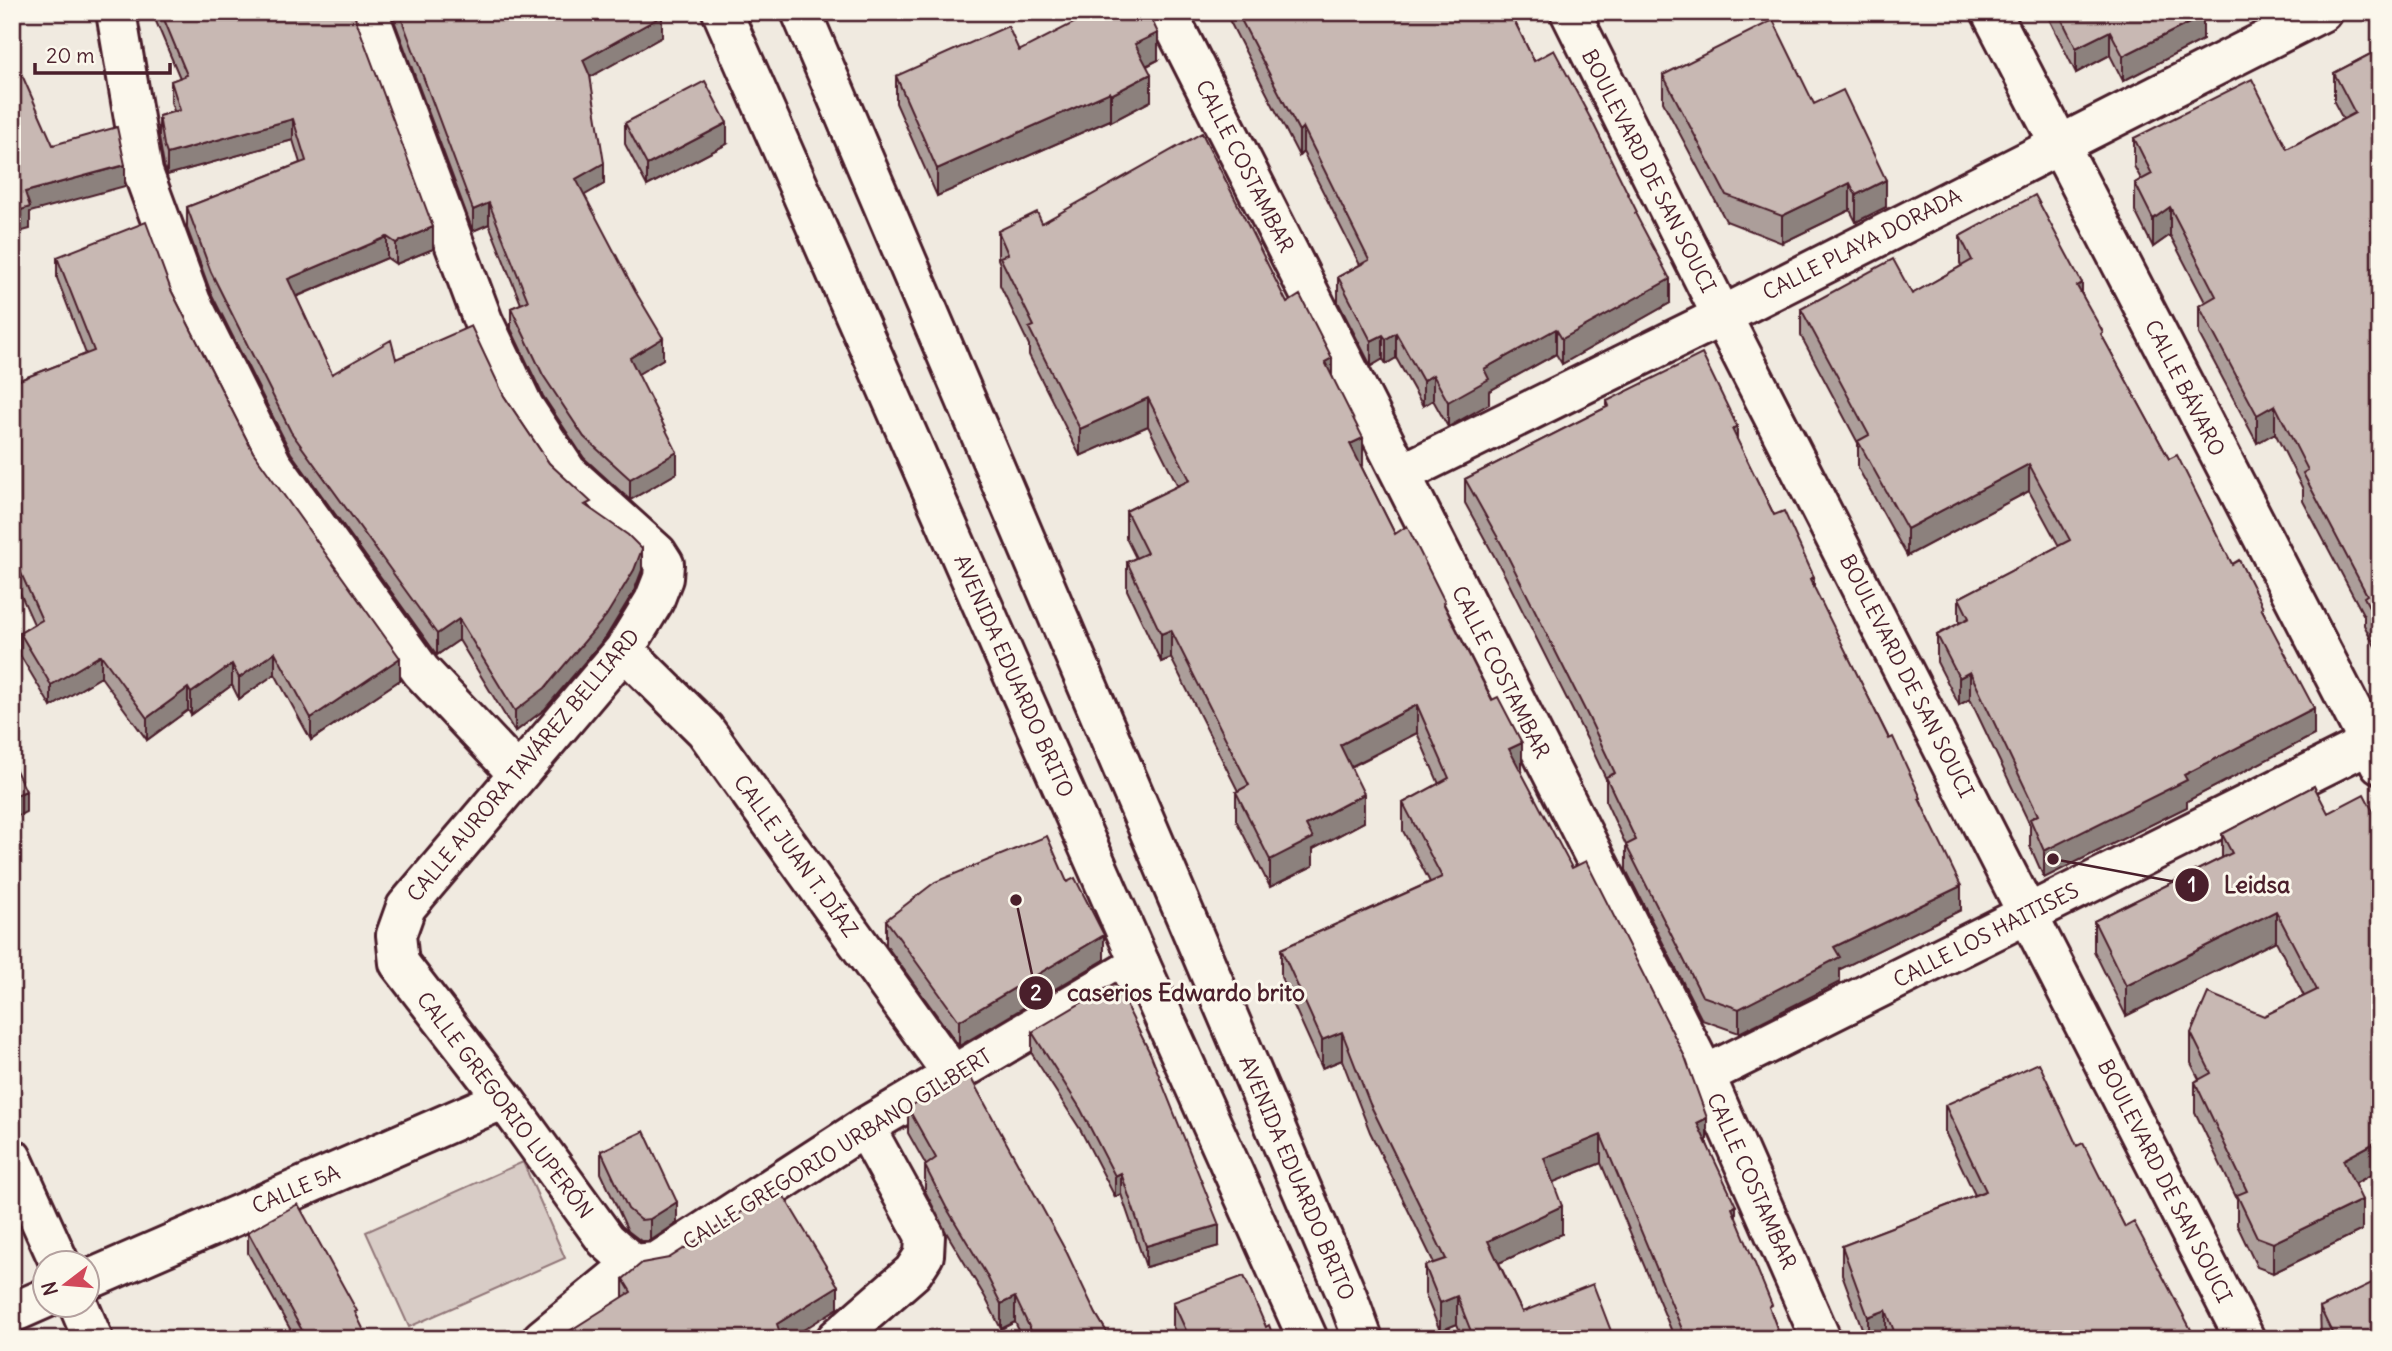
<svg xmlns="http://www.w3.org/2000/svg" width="2392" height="1351" font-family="Delius,sans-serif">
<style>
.green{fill:#d8ccc6;stroke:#917678;stroke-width:2}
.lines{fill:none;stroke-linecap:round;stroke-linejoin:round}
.street-casing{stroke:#4a1f2b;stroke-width:44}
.secondary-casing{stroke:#4a1f2b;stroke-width:44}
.street{stroke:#fbf7ec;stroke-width:38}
.secondary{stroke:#fbf7ec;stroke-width:38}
.wall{fill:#ac9e9a;stroke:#4a1f2b;stroke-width:2}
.shaded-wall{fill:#8c817d;stroke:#4a1f2b;stroke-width:2}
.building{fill:#c8b8b3;stroke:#4a1f2b;stroke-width:2}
.labels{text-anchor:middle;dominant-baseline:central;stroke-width:6;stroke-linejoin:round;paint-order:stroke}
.street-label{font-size:21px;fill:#4a1f2b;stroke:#fbf7ec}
.leader{fill:none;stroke:#4a1f2b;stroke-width:2.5}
.callout-dot{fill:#4a1f2b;stroke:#fbf7ec;stroke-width:2.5}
.mark-label{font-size:21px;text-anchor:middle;font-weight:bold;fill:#fff}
.callout-label{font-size:23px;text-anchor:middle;font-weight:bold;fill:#4a1f2b;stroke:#fbf7ec;stroke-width:6;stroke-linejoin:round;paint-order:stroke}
</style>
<rect width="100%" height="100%" fill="#f0eae0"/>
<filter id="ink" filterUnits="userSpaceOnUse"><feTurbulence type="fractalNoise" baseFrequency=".0143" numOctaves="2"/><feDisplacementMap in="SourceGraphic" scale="14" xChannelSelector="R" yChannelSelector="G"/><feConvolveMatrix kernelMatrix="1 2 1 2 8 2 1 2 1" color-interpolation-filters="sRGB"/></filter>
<g filter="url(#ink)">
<!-- green -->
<path class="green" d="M 523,1162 L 565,1258 L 409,1327 L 366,1232 Z"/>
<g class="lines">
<defs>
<path id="street" d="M 116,12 L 143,172 L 191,302 L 272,464 L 421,671 L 517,773
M 368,12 L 483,321 L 524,407 L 567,472 L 657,553 L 664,564 L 663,578 L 654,601 L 624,650 L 406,907 L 396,935 L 399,963 L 504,1099 L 606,1240 L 633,1264
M 1167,12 L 1705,1075 L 1821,1339
M 1570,12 L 1722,316 L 2245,1339
M 1991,12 L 2380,764
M 1401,474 L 1722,316 L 2322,12
M 624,650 L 705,730 L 953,1075
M 1705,1075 L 2380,738
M 12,1158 L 60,1264
M 88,1280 L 504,1099
M 79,1306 L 93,1339
M 12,1313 L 46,1298
M 542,1339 L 633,1264 L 657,1262 L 865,1127 L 1140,964
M 836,1339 L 913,1272 L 924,1255 L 925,1236 L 865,1127"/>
<path id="secondary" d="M 722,12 L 1140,964 L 1308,1339
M 801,12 L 1348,1298 L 1363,1339"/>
</defs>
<!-- street casing -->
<use href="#street" class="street-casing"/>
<!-- secondary casing -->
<use href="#secondary" class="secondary-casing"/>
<!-- street -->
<use href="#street" class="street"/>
<!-- secondary -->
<use href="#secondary" class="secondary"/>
</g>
<!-- wall -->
<path class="wall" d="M 152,12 L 353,12 L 433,249 L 396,264 L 387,258 L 296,297 L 332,374 L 396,359 L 504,396 L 549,463 L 591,509 L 642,570 L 634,591 L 606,637 L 545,709 L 515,732 L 459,640 L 437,655 L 291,453 L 211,293 L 187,228 L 187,207 L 300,163 L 293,140 L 167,175 L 164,166 L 159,137 L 159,116 L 174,111 L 171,102 L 171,81 L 180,78 Z
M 391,12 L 664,12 L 661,14 L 662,37 L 590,77 L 604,184 L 584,195 L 663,359 L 638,374 L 677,473 L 630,500 L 584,458 L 543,396 L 511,329 L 511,308 L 521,304 L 489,224 L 473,231 Z
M 1225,12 L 1510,12 L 1534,61 L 1637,217 L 1670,303 L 1562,364 L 1556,354 L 1489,391 L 1489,404 L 1448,427 L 1433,400 L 1423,406 L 1396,358 L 1386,364 L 1383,359 L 1371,366 L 1338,302 L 1338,277 L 1360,265 L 1303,152 L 1299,156 Z
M 2048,12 L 2201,12 L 2203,40 L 2123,81 L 2110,55 L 2076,73 L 2048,17 Z
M 2380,49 L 2380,656 L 2364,625 L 2364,616 L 2303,501 L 2303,489 L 2275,433 L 2257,443 L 2199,334 L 2199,306 L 2205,302 L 2170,235 L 2153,247 L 2135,211 L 2135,183 L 2141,179 L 2134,166 L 2134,138 L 2287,149 L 2343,119 L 2334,102 L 2334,73 Z
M 1019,51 L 1158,60 L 1147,66 L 1151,101 L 1111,122 L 1110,120 L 937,196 L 896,103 L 896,76 Z
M 1663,75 L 1814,104 L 1886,207 L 1856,222 L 1850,210 L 1782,243 L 1726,221 L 1663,102 Z
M 625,123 L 727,144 L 647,186 L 625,144 Z
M 1042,223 L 1287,303 L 1332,376 L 1363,465 L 1361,466 L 1395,534 L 1445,607 L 1522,771 L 1520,771 L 1707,1144 L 1781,1339 L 1675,1339 L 1601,1163 L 1553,1182 L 1562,1234 L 1499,1263 L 1522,1312 L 1614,1339 L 1463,1339 L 1457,1324 L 1440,1331 L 1425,1294 L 1425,1266 L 1434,1263 L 1370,1132 L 1342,1060 L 1322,1068 L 1281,977 L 1281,949 L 1430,882 L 1403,831 L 1403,803 L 1439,784 L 1417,733 L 1351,767 L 1364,822 L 1313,849 L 1313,866 L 1270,887 L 1236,820 L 1236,792 L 1238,791 L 1171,658 L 1161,662 L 1127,590 L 1127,562 L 1136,558 L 1126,538 L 1126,511 L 1178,486 L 1148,426 L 1080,456 L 1029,355 L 1029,345 L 1000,285 L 1000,264 L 998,259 L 998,231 Z
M 1960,236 L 2082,295 L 2103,338 L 2169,459 L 2232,564 L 2263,611 L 2314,735 L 2187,801 L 2187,807 L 2044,878 L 2030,846 L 2030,825 L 1970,699 L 1959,705 L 1937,662 L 1937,635 L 1959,624 L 1959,598 L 2059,546 L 2029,491 L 1907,556 L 1858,468 L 1858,443 L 1801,336 L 1801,309 L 1912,294 L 1961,266 L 1960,263 Z
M 57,257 L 171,290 L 253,452 L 400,680 L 311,740 L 275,674 L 239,699 L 232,685 L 191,715 L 188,710 L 147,740 L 101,677 L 51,707 L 20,655 L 20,633 L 34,624 L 12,575 L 12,383 L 86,354 L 57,278 Z
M 1607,401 L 1737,440 L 1774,515 L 1814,589 L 1921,802 L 1961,910 L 1840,969 L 1840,982 L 1739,1033 L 1702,1020 L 1626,870 L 1626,845 L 1606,802 L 1606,779 L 1589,743 L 1503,572 L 1465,503 L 1465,479 L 1607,407 Z
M 2314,786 L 2380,1170 L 2355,1184 L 2362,1230 L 2273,1273 L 2257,1267 L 2237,1225 L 2237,1199 L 2195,1112 L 2195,1082 L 2199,1079 L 2191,1063 L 2191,1033 L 2264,1016 L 2304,996 L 2276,941 L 2126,1016 L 2094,951 L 2094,921 L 2222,858 L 2222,834 Z
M 1067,882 L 1104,960 L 959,1046 L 886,945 L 886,920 Z
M 1032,1032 L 1219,1246 L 1146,1267 L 1121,1194 L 1115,1197 L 1080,1129 L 1032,1054 Z
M 1945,1105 L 2077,1146 L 2125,1227 L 2196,1339 L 1887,1339 L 1886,1337 L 1882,1339 L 1866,1339 L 1842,1274 L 1842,1246 L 1975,1195 L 1945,1132 Z
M 908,1108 L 1096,1314 L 1111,1339 L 1023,1339 L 1015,1322 L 1001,1329 L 985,1297 L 946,1232 L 925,1191 L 925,1166 L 926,1165 L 908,1133 Z
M 601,1151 L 677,1223 L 650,1241 L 641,1241 L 628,1231 L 601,1173 Z
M 248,1232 L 357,1317 L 294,1336 L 248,1253 Z
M 623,1279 L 838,1308 L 623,1298 Z
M 1173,1302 L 1266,1327 L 1274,1339 L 1179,1339 L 1173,1327 Z
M 2320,1308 L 2380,1339 L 2321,1339 Z"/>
<!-- shaded-wall -->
<path class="shaded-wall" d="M 662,16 L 662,37 L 583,81 L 583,60 Z
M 2203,16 L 2203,40 L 2123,81 L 2123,56 Z
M 2110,31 L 2110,55 L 2076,73 L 2076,48 Z
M 1158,33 L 1158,60 L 1135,71 L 1135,44 Z
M 1151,74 L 1151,101 L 1111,122 L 1111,95 Z
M 1110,92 L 1110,120 L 937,196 L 937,169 Z
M 293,119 L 293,140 L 167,175 L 167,154 Z
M 727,123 L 727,144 L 647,186 L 647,165 Z
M 1303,127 L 1303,152 L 1299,156 L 1299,131 Z
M 604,163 L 604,184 L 576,200 L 576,179 Z
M 125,165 L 125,186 L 30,212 L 30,229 L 12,234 L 12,213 L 25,192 Z
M 1886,180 L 1886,207 L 1856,222 L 1856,195 Z
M 1850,183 L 1850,210 L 1782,243 L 1782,216 Z
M 489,203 L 489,224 L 473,231 L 473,210 Z
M 2170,207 L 2170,235 L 2153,247 L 2153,219 Z
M 433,227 L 433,249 L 396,264 L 396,243 Z
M 387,237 L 387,258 L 288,300 L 288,279 Z
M 1670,279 L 1670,303 L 1562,364 L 1562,339 Z
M 2082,283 L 2082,310 L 2077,286 Z
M 1556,329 L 1556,354 L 1489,391 L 1489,404 L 1448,427 L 1448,402 L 1484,369 Z
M 1396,333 L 1396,358 L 1386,364 L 1386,339 Z
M 1383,335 L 1383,359 L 1371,366 L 1371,341 Z
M 663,338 L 663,359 L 630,379 L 630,358 Z
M 1332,358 L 1332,386 L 1325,362 Z
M 1433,375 L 1433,400 L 1423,406 L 1423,381 Z
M 1148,398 L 1148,426 L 1080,456 L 1080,429 Z
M 2275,405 L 2275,433 L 2257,443 L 2257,415 Z
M 1737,426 L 1737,451 L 1732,429 Z
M 1363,438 L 1363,465 L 1350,472 L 1350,444 Z
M 677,452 L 677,473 L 630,500 L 630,479 Z
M 2029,464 L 2029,491 L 1907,556 L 1907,529 Z
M 642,549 L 642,570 L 634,591 L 606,637 L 545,709 L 515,732 L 515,711 Z
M 1814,577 L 1814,601 L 1810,579 Z
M 459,619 L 459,640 L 437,655 L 437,634 Z
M 1171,630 L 1171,658 L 1161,662 L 1161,634 Z
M 275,652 L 275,674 L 239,699 L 239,678 Z
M 101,655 L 101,677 L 51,707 L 51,685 Z
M 400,658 L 400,680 L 311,740 L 311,718 Z
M 232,664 L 232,685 L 191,715 L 191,693 Z
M 1970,672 L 1970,699 L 1959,705 L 1959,678 Z
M 188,688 L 188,710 L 147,740 L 147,718 Z
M 1417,705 L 1417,733 L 1340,772 L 1340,745 Z
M 2314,708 L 2314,735 L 2187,801 L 2187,807 L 2044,878 L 2044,851 L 2184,775 Z
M 1522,743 L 1522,771 L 1509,777 L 1509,749 Z
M 26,791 L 26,812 L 12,819 L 12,797 Z
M 1364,794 L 1364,822 L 1313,849 L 1313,866 L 1270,887 L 1270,860 L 1306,825 Z
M 1961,886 L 1961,910 L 1840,969 L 1840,982 L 1739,1033 L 1739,1009 L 1834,947 Z
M 2276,911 L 2276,941 L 2126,1016 L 2126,986 Z
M 1104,935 L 1104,960 L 959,1046 L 959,1021 Z
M 1342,1032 L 1342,1060 L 1322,1068 L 1322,1040 Z
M 1707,1118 L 1707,1146 L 1697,1123 Z
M 1601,1135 L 1601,1163 L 1544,1186 L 1544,1158 Z
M 2380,1140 L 2380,1170 L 2343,1190 L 2343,1160 Z
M 1121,1173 L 1121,1194 L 1115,1197 L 1115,1176 Z
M 2362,1200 L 2362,1230 L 2273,1273 L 2273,1243 Z
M 677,1202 L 677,1223 L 650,1241 L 650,1219 Z
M 1562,1206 L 1562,1234 L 1488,1268 L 1488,1241 Z
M 1736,1206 L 1736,1234 L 1732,1208 Z
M 1219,1225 L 1219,1246 L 1146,1267 L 1146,1246 Z
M 838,1286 L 838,1308 L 789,1339 L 777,1339 L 777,1324 Z
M 1457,1296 L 1457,1324 L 1440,1331 L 1440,1303 Z
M 1015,1297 L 1015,1322 L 1001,1329 L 1001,1304 Z
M 1886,1310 L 1886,1337 L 1882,1339 L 1868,1339 L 1868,1317 Z
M 1690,1331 L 1690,1339 L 1684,1339 L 1684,1334 Z"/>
<!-- building -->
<path class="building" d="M 161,12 L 353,12 L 433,227 L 396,243 L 387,237 L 288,279 L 332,374 L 391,340 L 396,359 L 471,326 L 504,396 L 549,463 L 591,502 L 585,505 L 628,535 L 642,549 L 634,570 L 606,616 L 545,688 L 515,711 L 459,619 L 437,634 L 291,432 L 211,272 L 187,207 L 306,161 L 293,119 L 167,154 L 164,145 L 159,116 L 180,110 L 171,81 L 187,75 Z
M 399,12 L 659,12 L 662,16 L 583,60 L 590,76 L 604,163 L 576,179 L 635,291 L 663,338 L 630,358 L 677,452 L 630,479 L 584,437 L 543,375 L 511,308 L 528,301 L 489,203 L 473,210 Z
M 1095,12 L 1148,12 L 1158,33 L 1135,44 L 1151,74 L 1111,95 L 1110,92 L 937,169 L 896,76 L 1008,26 L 1019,51 Z
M 1237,12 L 1510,12 L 1534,61 L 1554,50 L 1594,125 L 1637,212 L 1635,213 L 1670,279 L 1562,339 L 1556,329 L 1484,369 L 1489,379 L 1448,402 L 1433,375 L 1423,381 L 1396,333 L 1386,339 L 1383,335 L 1371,341 L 1338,277 L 1369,260 L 1303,127 L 1299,131 Z
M 2058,12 L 2201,12 L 2203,16 L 2123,56 L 2110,31 L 2076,48 Z
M 1773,20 L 1814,104 L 1843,90 L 1886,180 L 1856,195 L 1850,183 L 1782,216 L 1726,195 L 1663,75 Z
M 2380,49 L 2380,628 L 2364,597 L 2367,595 L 2303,473 L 2308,470 L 2275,405 L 2257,415 L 2199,306 L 2216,296 L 2170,207 L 2153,219 L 2135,183 L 2152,174 L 2134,138 L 2252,79 L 2287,149 L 2355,113 L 2334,73 Z
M 22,75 L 53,145 L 117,127 L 125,165 L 25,192 L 30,207 L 12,213 L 12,79 Z
M 705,81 L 727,123 L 647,165 L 625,123 Z
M 1202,133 L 1287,303 L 1300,295 L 1332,358 L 1325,362 L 1363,438 L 1350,444 L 1395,534 L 1407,526 L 1445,602 L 1443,603 L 1492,700 L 1498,697 L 1522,743 L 1509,749 L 1572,868 L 1586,861 L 1685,1057 L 1707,1118 L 1697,1123 L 1736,1206 L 1732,1208 L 1772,1305 L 1769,1307 L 1781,1339 L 1693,1339 L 1690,1331 L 1684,1334 L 1601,1135 L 1544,1158 L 1562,1206 L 1488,1241 L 1522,1312 L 1593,1284 L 1614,1339 L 1474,1339 L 1457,1296 L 1440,1303 L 1425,1266 L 1446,1259 L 1370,1104 L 1342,1032 L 1322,1040 L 1281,949 L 1442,877 L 1403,803 L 1449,778 L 1417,705 L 1340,745 L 1364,794 L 1306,825 L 1313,838 L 1270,860 L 1236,792 L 1249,785 L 1171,630 L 1161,634 L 1127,562 L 1147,553 L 1126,511 L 1190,480 L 1148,398 L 1080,429 L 1029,328 L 1034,326 L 1000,257 L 1008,254 L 998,231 L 1037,212 L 1042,223 Z
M 2035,195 L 2082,283 L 2077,286 L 2103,332 L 2101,334 L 2169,459 L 2177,455 L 2232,564 L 2239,560 L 2263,607 L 2261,608 L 2314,708 L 2184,775 L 2187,780 L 2044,851 L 2030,819 L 2038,815 L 1970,672 L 1959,678 L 1937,635 L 1969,618 L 1959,598 L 2070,540 L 2029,464 L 1907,529 L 1858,441 L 1869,435 L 1801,309 L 1893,259 L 1912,294 L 1972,260 L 1960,236 Z
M 146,222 L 171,290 L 253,452 L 400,658 L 311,718 L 275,652 L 239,678 L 232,664 L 191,693 L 188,688 L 147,718 L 101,655 L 51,685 L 20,633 L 42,620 L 12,553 L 12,383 L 94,351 L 57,257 Z
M 1702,354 L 1737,426 L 1732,429 L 1774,515 L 1784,511 L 1814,577 L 1810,579 L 1889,739 L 1893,737 L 1921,798 L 1919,799 L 1961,886 L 1834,947 L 1840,957 L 1739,1009 L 1702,996 L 1626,845 L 1636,840 L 1606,777 L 1615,773 L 1589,718 L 1503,547 L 1465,479 L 1609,406 L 1607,401 Z
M 12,762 L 26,791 L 12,797 Z
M 2314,786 L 2328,813 L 2364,794 L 2380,825 L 2380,1140 L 2343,1160 L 2362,1200 L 2273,1243 L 2257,1237 L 2237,1195 L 2247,1191 L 2195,1082 L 2211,1073 L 2191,1033 L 2208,993 L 2264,1016 L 2317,990 L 2276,911 L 2126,986 L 2094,921 L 2232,853 L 2222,834 Z
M 1047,836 L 1067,882 L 1075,878 L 1104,935 L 959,1021 L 886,920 L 935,882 Z
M 1115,983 L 1150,1053 L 1219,1225 L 1146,1246 L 1121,1173 L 1115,1176 L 1080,1108 L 1032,1032 Z
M 2039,1063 L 2077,1146 L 2083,1143 L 2125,1227 L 2134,1222 L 2196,1339 L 1897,1339 L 1886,1310 L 1868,1317 L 1842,1246 L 1986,1191 L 1945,1105 Z
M 967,1071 L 1067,1253 L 1096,1314 L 1111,1339 L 1035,1339 L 1015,1297 L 1001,1304 L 985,1272 L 946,1207 L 925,1166 L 936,1158 L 908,1108 Z
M 644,1131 L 677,1202 L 650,1219 L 641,1220 L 628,1209 L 601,1151 Z
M 779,1188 L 838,1286 L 777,1324 L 782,1339 L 557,1339 L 631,1292 L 623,1279 L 642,1263 L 669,1258 Z
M 298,1204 L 357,1311 L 355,1312 L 368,1339 L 288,1339 L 303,1332 L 248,1232 Z
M 1244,1276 L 1266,1327 L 1269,1325 L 1274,1339 L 1190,1339 L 1173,1302 Z
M 2380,1279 L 2380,1339 L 2335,1339 L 2320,1308 Z"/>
</g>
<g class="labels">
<!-- street labels -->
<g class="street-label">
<text transform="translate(1245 166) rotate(63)">CALLE COSTAMBAR</text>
<text transform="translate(1649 171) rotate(63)">BOULEVARD DE SAN SOUCI</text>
<text transform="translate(1862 244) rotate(-27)">CALLE PLAYA DORADA</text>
<text transform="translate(2185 388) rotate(63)">CALLE BÁVARO</text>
<text transform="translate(1501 672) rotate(63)">CALLE COSTAMBAR</text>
<text transform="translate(1014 676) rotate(66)">AVENIDA EDUARDO BRITO</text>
<text transform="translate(1907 676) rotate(63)">BOULEVARD DE SAN SOUCI</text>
<text transform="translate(523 765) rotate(-50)">CALLE AURORA TAVÁREZ BELLIARD</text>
<text transform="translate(796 856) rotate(54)">CALLE JUAN T. DÍAZ</text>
<text transform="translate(1986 935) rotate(-27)">CALLE LOS HAITISES</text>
<text transform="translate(505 1105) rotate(53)">CALLE GREGORIO LUPERÓN</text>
<text transform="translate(837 1149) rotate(-32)">CALLE GREGORIO URBANO GILBERT</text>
<text transform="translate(1297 1178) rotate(67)">AVENIDA EDUARDO BRITO</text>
<text transform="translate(1752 1181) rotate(66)">CALLE COSTAMBAR</text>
<text transform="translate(2165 1181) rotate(63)">BOULEVARD DE SAN SOUCI</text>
<text transform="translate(296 1189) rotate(-23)">CALLE 5A</text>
</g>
</g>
<!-- callouts -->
<path class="leader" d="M2053 859L2192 885M1016 900L1036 993"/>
<g class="callout-dot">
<circle cx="2053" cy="859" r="7"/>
<circle cx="1016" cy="900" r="7"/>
<circle cx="2192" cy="885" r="18"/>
<circle cx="1036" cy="993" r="18"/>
</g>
<g class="mark-label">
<text x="2192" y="892">1</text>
<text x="1036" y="1000">2</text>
</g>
<g class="callout-label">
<text x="2257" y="893">Leidsa</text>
<text x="1186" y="1001">caserios Edwardo brito</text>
</g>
<!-- margin -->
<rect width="2392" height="1351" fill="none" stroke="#fbf7ec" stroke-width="42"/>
<rect x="21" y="21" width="2350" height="1309" fill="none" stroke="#4a1f2b" stroke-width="2.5" filter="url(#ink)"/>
<!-- north arrow -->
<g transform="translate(66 1284) rotate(254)"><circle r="33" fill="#fbf7ec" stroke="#b4a19f" stroke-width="2"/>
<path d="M0-5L12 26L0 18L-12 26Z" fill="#d1495b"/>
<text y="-10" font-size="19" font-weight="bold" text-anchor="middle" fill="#4a1f2b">N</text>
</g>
<!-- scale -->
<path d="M35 63v10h135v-10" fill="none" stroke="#4a1f2b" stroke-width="3.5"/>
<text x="46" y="63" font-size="21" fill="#4a1f2b" stroke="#fbf7ec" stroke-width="5" paint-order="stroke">20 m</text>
</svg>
